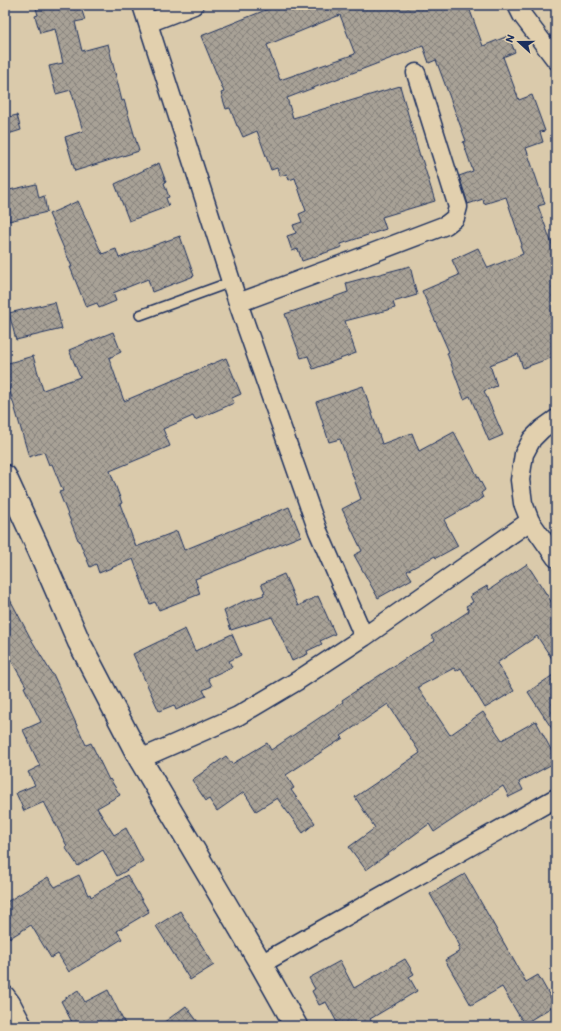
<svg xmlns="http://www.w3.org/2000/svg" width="561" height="1031" font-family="Itim,sans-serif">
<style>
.building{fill:url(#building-cross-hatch);stroke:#1b2f5e;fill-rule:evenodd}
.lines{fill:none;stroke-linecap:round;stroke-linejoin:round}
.service-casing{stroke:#1b2f5e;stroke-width:12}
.minor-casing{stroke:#1b2f5e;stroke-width:21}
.tertiary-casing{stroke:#1b2f5e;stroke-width:25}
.service{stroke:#e2d0ae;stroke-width:9}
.minor{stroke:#e2d0ae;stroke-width:18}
.tertiary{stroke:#e2d0ae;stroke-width:22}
</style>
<defs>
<pattern id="building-cross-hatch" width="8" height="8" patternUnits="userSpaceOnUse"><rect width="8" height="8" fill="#a8a196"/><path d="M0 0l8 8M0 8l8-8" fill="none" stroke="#88847e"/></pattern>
</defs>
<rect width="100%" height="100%" fill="#dacaab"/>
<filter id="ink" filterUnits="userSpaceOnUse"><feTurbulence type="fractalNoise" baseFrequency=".025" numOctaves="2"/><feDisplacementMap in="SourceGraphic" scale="8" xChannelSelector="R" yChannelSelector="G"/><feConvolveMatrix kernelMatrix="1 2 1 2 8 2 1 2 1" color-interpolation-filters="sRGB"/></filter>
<g filter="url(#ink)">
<!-- building -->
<path class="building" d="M 35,5 L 80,5 L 85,20 L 75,22 L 82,51 L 108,44 L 122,101 L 124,100 L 139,151 L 75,171 L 65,137 L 83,131 L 71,90 L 56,94 L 49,66 L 63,63 L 55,29 L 40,33 L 35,16 L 38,15 Z
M 278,5 L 468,5 L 483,46 L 508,36 L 515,52 L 503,57 L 519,100 L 532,95 L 545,131 L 540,132 L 543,142 L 526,148 L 545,204 L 538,206 L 556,255 L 556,356 L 523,368 L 518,354 L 490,365 L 497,386 L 484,391 L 503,435 L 489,441 L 470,396 L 464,399 L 447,353 L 449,352 L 422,291 L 459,275 L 452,260 L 478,248 L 488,268 L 523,254 L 520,246 L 522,245 L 506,197 L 484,204 L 483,199 L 468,204 L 459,176 L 473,171 L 463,142 L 466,141 L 436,60 L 429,63 L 423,46 L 287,98 L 293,118 L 400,86 L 420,156 L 421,156 L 435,201 L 382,217 L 386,229 L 341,244 L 342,247 L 302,261 L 298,249 L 292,251 L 287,236 L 296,233 L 293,225 L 302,222 L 299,214 L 306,211 L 295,178 L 289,180 L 287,174 L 280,176 L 277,168 L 271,170 L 257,131 L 243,137 L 238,126 L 237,126 L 230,108 L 226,109 L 221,93 L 224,92 L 201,36 ZM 340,15 L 355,54 L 280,80 L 267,45 Z
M 17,115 L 21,130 L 5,135 L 5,118 Z
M 159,163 L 166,182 L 164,183 L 169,197 L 166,198 L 169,206 L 129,221 L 115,184 Z
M 36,184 L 39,198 L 44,196 L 47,212 L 9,221 L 5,205 L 5,191 Z
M 78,201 L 102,254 L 116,249 L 119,258 L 180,236 L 194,276 L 152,292 L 148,279 L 113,293 L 116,301 L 99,308 L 97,303 L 86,307 L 70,267 L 72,267 L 49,214 Z
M 410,266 L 417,295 L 393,302 L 395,308 L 345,321 L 356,353 L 313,369 L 308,356 L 301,358 L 285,314 L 303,308 L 348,292 L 346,283 Z
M 55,302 L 62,329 L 16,340 L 9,313 Z
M 113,332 L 121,352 L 109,358 L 124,401 L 226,358 L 241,394 L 232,398 L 234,403 L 195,420 L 193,416 L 163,429 L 170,446 L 110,471 L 122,503 L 120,504 L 136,547 L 177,531 L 184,550 L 289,507 L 301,536 L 195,579 L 200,594 L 159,610 L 155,602 L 150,604 L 133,559 L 99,573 L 96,564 L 90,567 L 79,540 L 78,540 L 59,492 L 63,491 L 52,464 L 49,465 L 44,452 L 29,457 L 5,374 L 5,364 L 33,356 L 43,390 L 80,377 L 69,350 Z
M 363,386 L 382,444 L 412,433 L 419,451 L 454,432 L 485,490 L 481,493 L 483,498 L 444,520 L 458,546 L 436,558 L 435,556 L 407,571 L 412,579 L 378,598 L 354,555 L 362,551 L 342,509 L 361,499 L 340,439 L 329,442 L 316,402 Z
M 527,564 L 556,609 L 556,665 L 537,636 L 497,663 L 514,691 L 485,708 L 461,668 L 456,671 L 454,668 L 418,687 L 450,735 L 483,712 L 502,740 L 536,721 L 556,759 L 556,762 L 519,782 L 523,790 L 509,797 L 503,786 L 434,832 L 429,824 L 366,870 L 349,847 L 375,828 L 355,797 L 420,753 L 388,704 L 341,736 L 343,738 L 286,775 L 294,788 L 291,790 L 315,823 L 303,833 L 277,798 L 256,811 L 244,792 L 217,811 L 209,799 L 206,801 L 192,780 L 226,756 L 232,764 L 267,743 L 271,750 L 343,702 L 342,700 L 409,656 L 435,641 L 431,636 L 469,611 L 466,606 L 473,602 L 470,596 L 487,586 L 489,590 Z
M 284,574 L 298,606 L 318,596 L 335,634 L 320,641 L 322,644 L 307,651 L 308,654 L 292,661 L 272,617 L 231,630 L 224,611 L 242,602 L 264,595 L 263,593 L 265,592 L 261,584 Z
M 5,590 L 31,639 L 52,674 L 53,674 L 86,745 L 91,743 L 109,780 L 110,779 L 120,795 L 97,808 L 114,835 L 126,828 L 143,861 L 117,876 L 103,850 L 78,866 L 65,847 L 67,846 L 44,802 L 24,811 L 16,793 L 35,785 L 28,772 L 40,766 L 23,730 L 41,722 L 24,687 L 26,686 L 5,650 Z
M 185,629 L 195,651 L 232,634 L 241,655 L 229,661 L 232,667 L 208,678 L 212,686 L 203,690 L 206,696 L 176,710 L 174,705 L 159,711 L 133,654 Z
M 556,673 L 556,735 L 528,692 Z
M 465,874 L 526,982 L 538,975 L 555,1005 L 524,1024 L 502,987 L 471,1005 L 445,960 L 460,951 L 458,947 L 460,946 L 430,894 Z
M 79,875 L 88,895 L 90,894 L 91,897 L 127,875 L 149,912 L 117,931 L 122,939 L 69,972 L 58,954 L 51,958 L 31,925 L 10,938 L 5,929 L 5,903 L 48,877 L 55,887 Z
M 180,911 L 214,965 L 190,980 L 156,926 Z
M 405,959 L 414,974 L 409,977 L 417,991 L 370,1019 L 374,1026 L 339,1026 L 326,1002 L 319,1005 L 312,991 L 315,989 L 309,978 L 340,961 L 354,988 Z
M 78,990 L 85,1002 L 108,990 L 126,1026 L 74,1026 L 61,1001 Z
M 186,1006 L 201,1026 L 159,1026 Z"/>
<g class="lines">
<defs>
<path id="service" d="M 140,315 L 231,282"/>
<path id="minor" d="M 142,5 L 238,303 L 318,531 L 364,637
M 517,5 L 522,15 L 556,60
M 148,23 L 194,5
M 238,303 L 346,263 L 446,225 L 455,218 L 458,207 L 416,73
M 556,419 L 542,429 L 532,439 L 524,454 L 520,480 L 523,503 L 530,521 L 556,558
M 140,759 L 238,716 L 297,681 L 364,637 L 530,521
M 261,964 L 556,798
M 5,995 L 11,1003 L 23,1026"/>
<path id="tertiary" d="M 5,476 L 39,550 L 79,642 L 140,759 L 261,964 L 296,1026"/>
</defs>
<!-- service casing -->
<use href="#service" class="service-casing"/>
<!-- minor casing -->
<use href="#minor" class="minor-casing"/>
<!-- tertiary casing -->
<use href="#tertiary" class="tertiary-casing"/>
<!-- service -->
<use href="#service" class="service"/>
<!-- minor -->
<use href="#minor" class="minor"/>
<!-- tertiary -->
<use href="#tertiary" class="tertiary"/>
</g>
</g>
<!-- margin -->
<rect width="561" height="1031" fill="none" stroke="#e2d0ae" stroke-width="20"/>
<rect x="10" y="10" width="541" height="1011" fill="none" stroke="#1b2f5e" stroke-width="1.5" filter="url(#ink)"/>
<!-- north arrow -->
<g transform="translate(519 42) rotate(291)" stroke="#e2d0ae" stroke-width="3" paint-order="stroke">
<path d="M0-3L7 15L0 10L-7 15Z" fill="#1b2f5e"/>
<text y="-6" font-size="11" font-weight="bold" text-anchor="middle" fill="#1b2f5e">N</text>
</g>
</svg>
